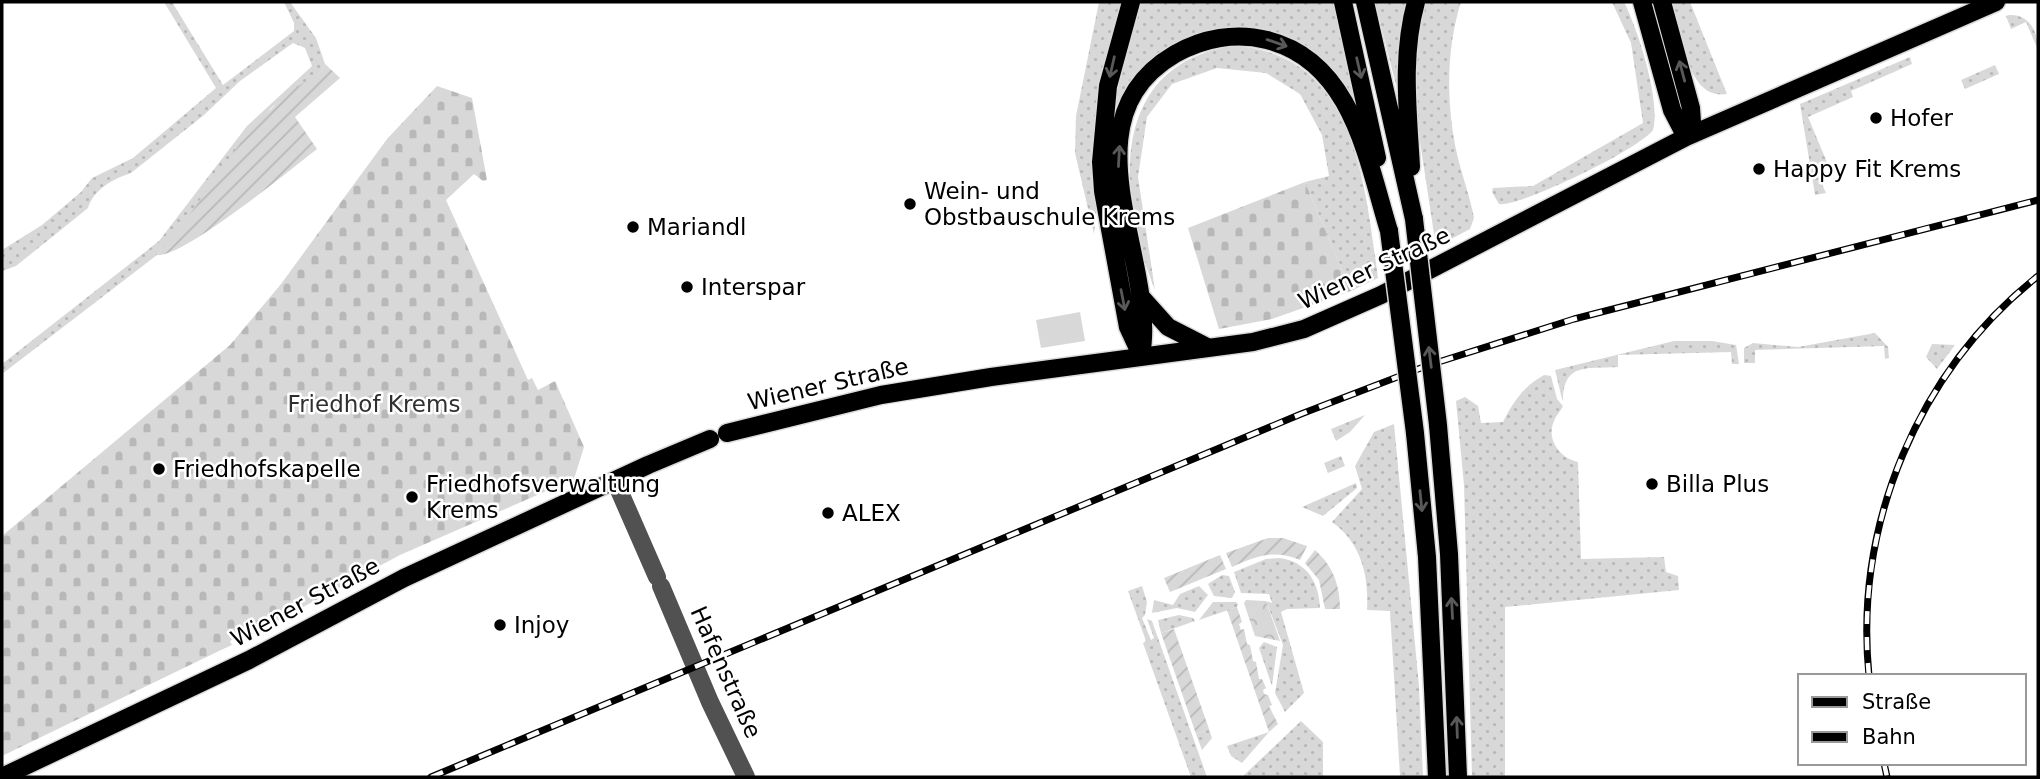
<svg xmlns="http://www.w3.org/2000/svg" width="2040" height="779" font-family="'DejaVu Sans',sans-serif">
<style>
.grass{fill:url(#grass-dots)}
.forest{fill:url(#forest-crowns)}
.cemetery{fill:url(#cemetery-stones)}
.garden{fill:url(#garden-furrows)}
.pitch{fill:#d8d8d8}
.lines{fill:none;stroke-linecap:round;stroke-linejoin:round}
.major-casing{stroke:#dbdbdb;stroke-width:21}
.minor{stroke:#515151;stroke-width:18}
.major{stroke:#000;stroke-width:18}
.rail-casing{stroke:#000;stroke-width:7}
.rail{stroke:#fff;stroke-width:4.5;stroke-dasharray:13;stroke-linecap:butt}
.major-bridge-casing{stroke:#dbdbdb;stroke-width:21;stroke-linecap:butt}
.major-bridge{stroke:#000;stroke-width:18}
.oneway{stroke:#595959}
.poi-dot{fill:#000;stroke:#fff;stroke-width:2.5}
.labels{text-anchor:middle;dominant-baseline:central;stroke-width:5;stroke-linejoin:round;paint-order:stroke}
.poi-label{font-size:23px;fill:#000;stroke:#fff;text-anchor:start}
.street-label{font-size:23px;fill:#000;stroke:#fff}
.park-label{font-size:23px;fill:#2f2f2f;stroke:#fff}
</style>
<defs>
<pattern id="grass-dots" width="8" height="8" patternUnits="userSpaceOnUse" patternTransform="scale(1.75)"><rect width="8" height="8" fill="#d8d8d8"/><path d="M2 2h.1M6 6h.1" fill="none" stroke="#b8b8b8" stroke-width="1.8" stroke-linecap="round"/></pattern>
<pattern id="forest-crowns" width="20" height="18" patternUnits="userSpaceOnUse" patternTransform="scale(1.75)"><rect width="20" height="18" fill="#d8d8d8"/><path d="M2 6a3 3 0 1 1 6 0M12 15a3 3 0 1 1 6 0" fill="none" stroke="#b8b8b8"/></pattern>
<pattern id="cemetery-stones" width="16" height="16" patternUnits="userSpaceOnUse" patternTransform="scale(1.75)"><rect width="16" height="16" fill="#d8d8d8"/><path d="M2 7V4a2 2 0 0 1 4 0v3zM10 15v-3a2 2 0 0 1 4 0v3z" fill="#b8b8b8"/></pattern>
<pattern id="garden-furrows" width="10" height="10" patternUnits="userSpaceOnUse" patternTransform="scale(1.75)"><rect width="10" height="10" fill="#d8d8d8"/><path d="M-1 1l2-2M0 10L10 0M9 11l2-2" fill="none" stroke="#b8b8b8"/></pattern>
</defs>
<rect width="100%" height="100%" fill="#fff"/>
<!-- grass -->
<path class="grass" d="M 164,2 L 172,2 L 223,85 L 294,31 L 294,23 L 284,2 L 290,2 L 316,38 L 325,64 L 322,71 L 271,108 L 173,239 L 157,255 L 2,374 L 2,364 L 159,241 L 247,126 L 312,66 L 305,48 L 293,43 L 240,81 L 204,115 L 131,173 C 113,179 94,189 88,208 L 16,266 L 2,271 L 2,250 L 42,225 L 81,192 L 92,178 L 133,158 L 216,88 Z
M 1099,2 L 1123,2 C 1110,46 1095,91 1094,138 C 1093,171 1099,201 1094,234 L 1075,153 L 1076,116 Z
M 1140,2 L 1333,2 L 1356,99 C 1350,96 1346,86 1341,79 C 1325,58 1302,41 1277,33 C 1243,22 1204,27 1174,44 C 1093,90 1113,190 1126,266 C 1130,284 1136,305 1136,323 C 1126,272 1106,211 1107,159 C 1108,105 1124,54 1140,2 Z
M 1375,2 L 1408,2 L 1399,47 L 1398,93 Z
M 1424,2 L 1461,2 C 1446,49 1446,105 1457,154 C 1462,176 1470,196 1474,218 L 1470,229 L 1436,247 L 1415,109 L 1414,49 Z
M 1612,2 L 1624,2 C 1638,30 1661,100 1653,130 C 1640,149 1518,208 1499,204 L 1492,192 L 1493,188 L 1533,186 L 1643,123 L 1631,43 Z
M 1672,2 L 1690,2 L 1727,94 C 1686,101 1682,31 1672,2 Z
M 2009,15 C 2030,14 2038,32 2038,50 L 2026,22 L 2011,29 L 2006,16 Z
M 1233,46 C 1355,52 1365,183 1378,278 L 1351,291 L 1305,182 L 1329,176 L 1322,135 L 1300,94 L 1266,73 L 1217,68 L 1172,84 L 1147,117 L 1138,177 L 1155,290 C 1118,198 1106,65 1233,46 Z
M 1910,57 L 1912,64 L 1851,91 L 1853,97 L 1808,117 L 1829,167 L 1817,173 L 1826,193 L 1815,195 L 1800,104 Z
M 1995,65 L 1999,74 L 1965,89 L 1961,80 Z
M 1875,333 L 1888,347 L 1889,358 L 1885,359 L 1884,346 L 1755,350 L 1755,363 L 1744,363 L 1744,348 L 1753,343 L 1798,347 Z
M 1674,341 L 1712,341 L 1736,345 L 1739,364 L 1732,364 L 1731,352 L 1618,355 L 1618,367 C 1588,369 1563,362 1563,401 L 1562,399 L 1555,370 Z
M 1932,344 L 1955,345 L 1937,369 L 1926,357 Z
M 1544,375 L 1551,376 L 1557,399 L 1563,406 C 1561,411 1556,415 1554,421 C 1546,439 1559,458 1578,462 L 1581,559 L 1664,557 L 1666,572 L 1678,576 L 1679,590 L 1505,607 L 1505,777 L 1472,777 L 1464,485 L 1456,401 L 1465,397 L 1478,406 L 1481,423 L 1503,422 C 1513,402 1524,386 1544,375 Z
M 1365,415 L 1350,432 L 1336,441 L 1331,429 Z
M 1394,424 L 1419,686 L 1423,777 L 1396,777 L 1400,776 L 1390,611 L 1367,610 C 1369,575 1361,543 1332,522 L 1362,489 L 1355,466 L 1374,432 Z
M 1341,456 L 1345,466 L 1328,473 L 1324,463 Z
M 1356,483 L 1357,488 L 1323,516 L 1302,507 Z
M 1280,558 C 1307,562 1319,582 1320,608 L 1287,609 L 1281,612 L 1304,693 L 1285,712 L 1275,693 L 1283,645 L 1266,601 L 1272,603 L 1269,594 L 1241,593 L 1234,572 L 1266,559 Z
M 1222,575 L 1229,576 L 1235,592 L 1232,598 L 1214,596 L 1208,584 Z
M 1142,586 L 1147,602 L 1145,615 L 1142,618 L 1151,640 L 1154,638 L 1147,619 L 1152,621 L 1207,777 L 1191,777 L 1143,643 L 1146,641 L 1128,591 Z
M 1199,586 L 1208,595 L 1195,612 L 1177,608 L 1152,613 L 1154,600 L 1173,605 L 1180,594 Z
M 1213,602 L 1236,602 L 1238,604 L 1237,607 L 1199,620 Z
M 1179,615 L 1193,618 L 1195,621 L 1161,633 L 1158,620 Z
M 1264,642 L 1277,647 L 1272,686 L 1259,648 Z
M 1301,721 L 1323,742 L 1323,777 L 1242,777 Z
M 1209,729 L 1212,738 L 1202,750 L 1196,734 Z
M 1269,732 L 1242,763 L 1231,756 L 1227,746 Z"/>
<!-- forest -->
<path class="forest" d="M 1246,600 L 1266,601 L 1280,641 L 1255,636 L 1244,603 Z"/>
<!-- cemetery -->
<path class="cemetery" d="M 437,86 L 472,98 L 487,180 L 483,181 L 474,174 L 446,200 L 528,380 L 532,378 L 538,390 L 555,381 L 584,447 L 574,479 L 400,555 L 247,637 L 244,633 L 230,641 L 232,645 L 221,650 L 2,756 L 2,536 L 230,345 L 281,284 L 387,139 Z
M 1305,182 L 1351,291 L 1272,319 L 1219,329 L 1188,228 Z"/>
<!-- garden -->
<path class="garden" d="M 325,64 L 340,78 L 295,117 L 317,149 C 291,169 182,259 157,255 L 173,238 L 250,129 L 289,92 L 322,71 Z
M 1268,538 L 1283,538 L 1307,546 L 1300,560 C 1274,549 1257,556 1232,567 L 1226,553 Z
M 1315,550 C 1333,566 1340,585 1340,609 L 1325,609 L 1319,580 L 1305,563 Z
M 1220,555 L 1226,569 L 1170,592 L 1164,578 Z
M 1237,607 L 1242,622 L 1239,624 L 1241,630 L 1244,629 L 1247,644 L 1250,645 L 1253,661 L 1256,662 L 1259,679 L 1262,679 L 1266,688 L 1263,690 L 1264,694 L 1268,695 L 1272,705 L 1269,706 L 1278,724 L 1269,732 L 1227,610 Z
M 1174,629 L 1209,729 L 1196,734 L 1161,633 Z"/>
<!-- pitch -->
<path class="pitch" d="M 1080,312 L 1085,341 L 1041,348 L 1036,320 Z"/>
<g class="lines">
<defs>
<path id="major" d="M 1131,2 L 1108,86 L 1101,162 L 1103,191 L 1128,327 L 1141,355
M 1343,2 L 1377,158
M 1365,2 L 1414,219
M 1642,2 L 1672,110 L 1686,137
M 1662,2 L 1691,108 L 1692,122 L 1686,137
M 1411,167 C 1408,111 1401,56 1416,2
M 1142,298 L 1168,327 L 1209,348
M 1141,355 C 1159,263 1060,121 1175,54 C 1203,38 1236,32 1267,40 C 1352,61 1367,159 1389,231
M 1438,425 L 1449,554 L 1458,777
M 727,433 L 881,395 L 991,377 L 1253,342 L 1304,329 L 1381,295 L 1686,137 L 1996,2
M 1415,433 L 1427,557 L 1437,777
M 2,777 L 249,660 L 404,578 L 648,465 L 710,439"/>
</defs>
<!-- major casing -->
<use href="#major" class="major-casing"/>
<!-- minor -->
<path class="minor" d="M 615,481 L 657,577
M 661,586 L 710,702 L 746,777"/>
<!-- major -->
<use href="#major" class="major"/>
<defs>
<path id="rail" d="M 1869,676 C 1854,524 1918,371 2038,276
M 1884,763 L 1887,777
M 431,777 L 1301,414 L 1426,366 L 1574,319 L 2038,200"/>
</defs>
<!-- rail casing -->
<use href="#rail" class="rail-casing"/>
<!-- rail -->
<use href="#rail" class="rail"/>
<defs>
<path id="major-bridge" d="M 1414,219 L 1438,425
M 1389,231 L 1415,433"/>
</defs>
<!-- major-bridge casing -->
<use href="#major-bridge" class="major-bridge-casing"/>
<!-- major-bridge -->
<use href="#major-bridge" class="major-bridge"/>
</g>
<!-- one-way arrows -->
<defs><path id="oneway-shaft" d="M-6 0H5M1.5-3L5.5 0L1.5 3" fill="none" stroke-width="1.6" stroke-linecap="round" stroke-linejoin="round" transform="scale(1.75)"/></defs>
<g class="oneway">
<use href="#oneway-shaft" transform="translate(1277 43) rotate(19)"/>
<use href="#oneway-shaft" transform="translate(1112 67) rotate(103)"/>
<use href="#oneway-shaft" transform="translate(1359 68) rotate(77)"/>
<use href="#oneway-shaft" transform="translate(1682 71) rotate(-105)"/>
<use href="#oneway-shaft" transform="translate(1119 156) rotate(-87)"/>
<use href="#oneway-shaft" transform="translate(1123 300) rotate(79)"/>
<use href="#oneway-shaft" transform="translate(1430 357) rotate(-97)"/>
<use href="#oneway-shaft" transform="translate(1421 501) rotate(84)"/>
<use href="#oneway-shaft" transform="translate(1452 608) rotate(-93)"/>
<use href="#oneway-shaft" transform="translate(1457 727) rotate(-92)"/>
</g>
<!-- markers -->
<g class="poi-dot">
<circle cx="1876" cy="118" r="7"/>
<circle cx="1759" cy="169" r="7"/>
<circle cx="910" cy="204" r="7"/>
<circle cx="633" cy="227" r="7"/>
<circle cx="687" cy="287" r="7"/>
<circle cx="159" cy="469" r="7"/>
<circle cx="1652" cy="484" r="7"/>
<circle cx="412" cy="497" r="7"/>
<circle cx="828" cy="513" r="7"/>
<circle cx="500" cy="625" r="7"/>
</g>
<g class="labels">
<!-- poi labels -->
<g class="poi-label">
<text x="1890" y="118">Hofer</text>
<text x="1773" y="169">Happy Fit Krems</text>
<text x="924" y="191">Wein- und<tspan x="924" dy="26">Obstbauschule Krems</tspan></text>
<text x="647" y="227">Mariandl</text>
<text x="701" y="287">Interspar</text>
<text x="173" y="469">Friedhofskapelle</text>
<text x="426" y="484">Friedhofsverwaltung<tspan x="426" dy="26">Krems</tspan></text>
<text x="1666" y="484">Billa Plus</text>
<text x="842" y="513">ALEX</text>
<text x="514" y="625">Injoy</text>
</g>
<!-- street labels -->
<g class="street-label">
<text transform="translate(1374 268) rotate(-25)">Wiener Straße</text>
<text transform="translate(828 384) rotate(-13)">Wiener Straße</text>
<text transform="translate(305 602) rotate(-28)">Wiener Straße</text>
<text transform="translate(726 672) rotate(66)">Hafenstraße</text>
</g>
<!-- park labels -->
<g class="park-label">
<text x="374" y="404">Friedhof Krems</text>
</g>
</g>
<!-- border -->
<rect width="2040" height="779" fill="none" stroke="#000000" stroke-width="7"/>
<!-- legend -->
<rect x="1798" y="674" width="228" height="91" fill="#ffffff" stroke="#999999" stroke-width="2"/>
<rect x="1812" y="697" width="35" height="10" fill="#000000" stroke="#999999" stroke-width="2"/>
<text x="1862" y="709" font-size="21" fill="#000000">Straße</text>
<rect x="1812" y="732" width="35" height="10" fill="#000000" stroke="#999999" stroke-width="2"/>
<text x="1862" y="744" font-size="21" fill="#000000">Bahn</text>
</svg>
